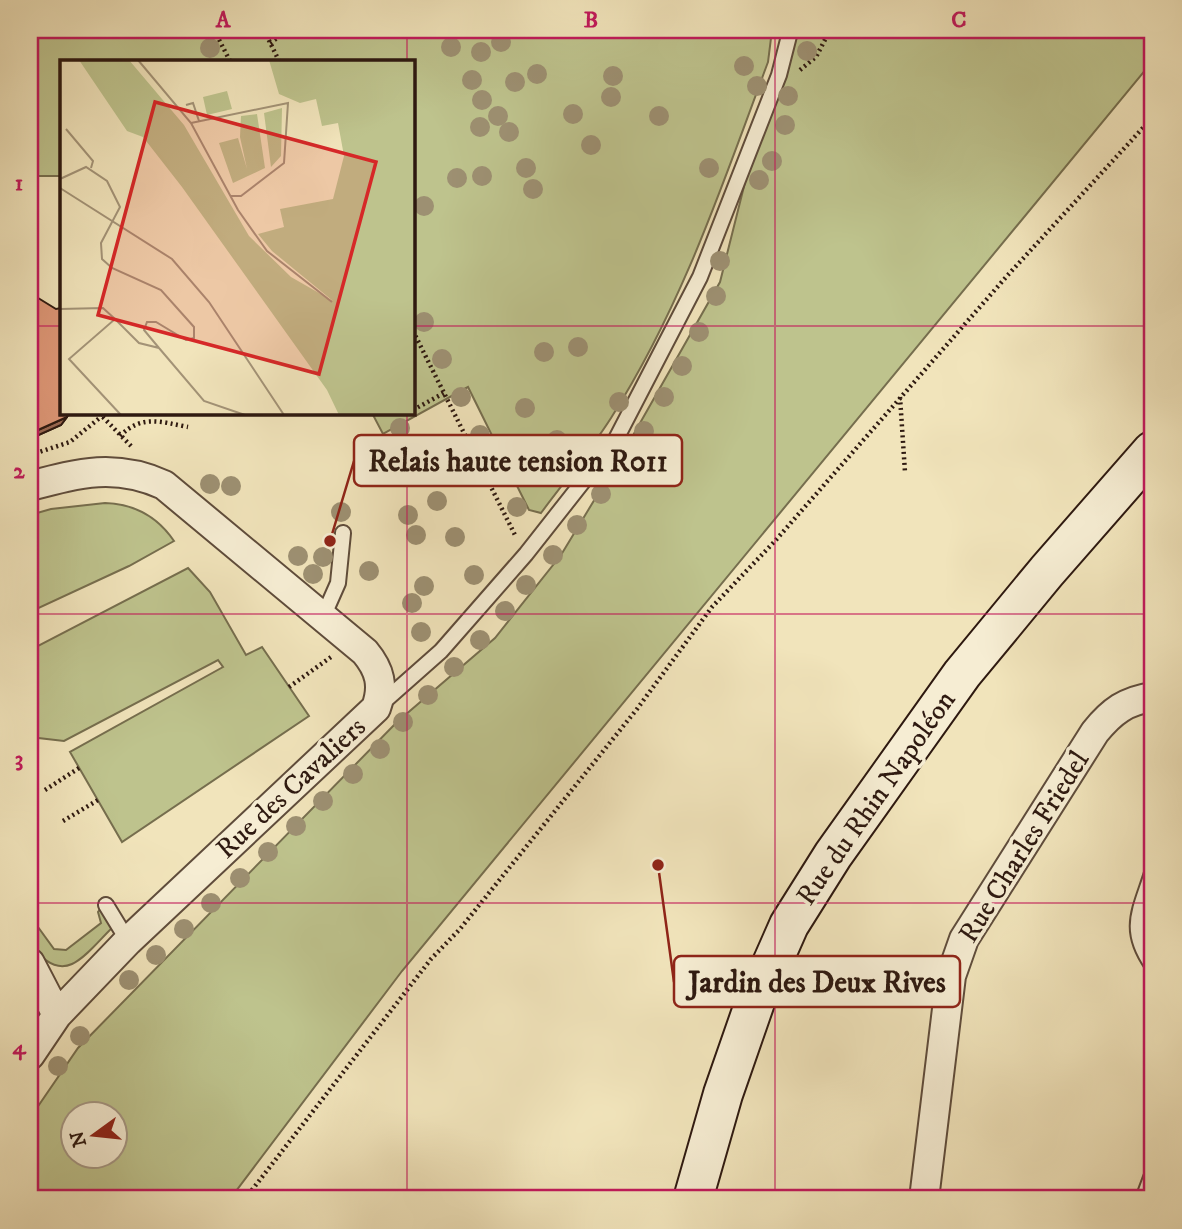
<svg xmlns="http://www.w3.org/2000/svg" width="1182" height="1229" font-family="'IM FELL DW Pica',serif">
<style>
.green{fill:#bec38d;stroke:#766e4e;stroke-width:2;fill-rule:evenodd}
.lines{fill:none;stroke-linecap:round;stroke-linejoin:round}
.service-casing{stroke:#5f4c3b;stroke-width:18}
.minor-casing{stroke:#5f4c3b;stroke-width:32}
.secondary-casing{stroke:#2e1910;stroke-width:42}
.path{stroke:#2e1910;stroke-width:4.5;stroke-dasharray:2 3.5;stroke-linecap:butt}
.service{stroke:#f6edd3;stroke-width:14}
.minor{stroke:#f6edd3;stroke-width:28}
.secondary{stroke:#f6edd3;stroke-width:38}
.tree{fill:#9d9072}
.wall{fill:#be8165;stroke:#2e1910;stroke-width:2}
.shaded-wall{fill:#9b6953;stroke:#2e1910;stroke-width:2}
.building{fill:#dd9676;stroke:#2e1910;stroke-width:2}
.grid{fill:none;stroke:#c2185b;stroke-width:2;stroke-opacity:0.55}
.labels{text-anchor:middle;dominant-baseline:central;stroke-width:7;stroke-linejoin:round;paint-order:stroke}
.street-label{font-size:28px;fill:#2e1910;stroke:#f6edd3}
.inset-road{fill:none;stroke:#a39377;stroke-width:2}
.view{fill:#d62828;fill-opacity:0.15;stroke:#d62828;stroke-width:3.5}
.inset-edge{fill:none;stroke:#2e1910;stroke-width:3.5}
.leader{fill:none;stroke:#8f2418;stroke-width:2.5}
.callout-dot{fill:#8f2418;stroke:#f6edd3;stroke-width:2.5}
.callout{fill:#f6edd3;stroke:#8f2418;stroke-width:2.5}
.callout-label{font-size:30px;text-anchor:middle;font-weight:bold;fill:#2e1910}
.neatline{fill:none;stroke:#c2185b;stroke-width:2.5}
.grid-label{font-size:23px;text-anchor:middle;font-weight:bold;fill:#c2185b}
</style>
<rect width="100%" height="100%" fill="#f1e4bb"/>
<filter id="stains"><feTurbulence type="fractalNoise" baseFrequency=".00286" numOctaves="4"/><feColorMatrix values="0 0 0 0 .2 0 0 0 0 .09 0 0 0 0 .02 0 0 0 .5 -.17"/></filter>
<radialGradient id="worn" r=".72"><stop offset=".6" stop-color="#630" stop-opacity="0"/><stop offset="1" stop-color="#630" stop-opacity=".3"/></radialGradient>
<!-- green -->
<path class="green" d="M 30,30 L 772,30 L 768,62 C 722,186 682,306 611,418 C 590,451 564,482 541,513 L 529,510 L 468,387 L 383,434 L 372,413 L 413,413 L 413,61 L 61,61 L 61,176 L 30,176 Z
M 779,30 L 1152,30 L 1152,62 L 402,971 L 230,1199 L 30,1199 L 30,1118 L 78,1048 L 397,722 L 495,638 L 561,555 L 627,446 L 720,282 L 783,31 ZM 74,1114 L 116,1114 L 116,1156 L 74,1156 Z
M 105,503 C 135,504 157,516 174,541 L 129,566 L 30,612 L 30,515 L 51,509 Z
M 188,568 L 210,592 L 246,655 L 262,647 L 309,716 L 122,842 L 70,752 L 223,667 L 218,660 L 64,741 L 30,737 L 30,650 Z
M 101,908 L 113,927 C 101,938 87,957 72,964 C 54,972 35,955 30,938 C 28,932 30,923 30,916 L 54,949 L 66,950 L 101,923 L 98,912 Z"/>
<g class="lines">
<defs>
<path id="service" d="M 323,617 L 338,583 L 343,533
M 380,705 L 441,651 L 526,554 L 615,441 L 700,277 L 779,75 L 790,32
M 1152,873 C 1140,911 1127,929 1152,965
M 106,905 L 128,941
M 1143,1199 L 1152,1175"/>
<path id="minor" d="M 30,486 C 79,473 115,463 164,485 L 365,652 C 380,670 384,686 376,708 L 128,941 L 57,1015 L 30,1055
M 30,963 L 57,1015
M 924,1199 L 951,976 L 964,939 L 1095,732 C 1112,711 1126,701 1152,697"/>
<path id="secondary" d="M 693,1199 L 723,1094 L 755,1002 L 789,925 L 833,855 L 962,674 L 1047,571 L 1152,451"/>
</defs>
<!-- service casing -->
<use href="#service" class="service-casing"/>
<!-- minor casing -->
<use href="#minor" class="minor-casing"/>
<!-- secondary casing -->
<use href="#secondary" class="secondary-casing"/>
<!-- path -->
<path class="path" d="M 214,30 L 230,61
M 264,30 L 279,61
M 270,43 L 289,30
M 800,70 L 816,57 L 830,30
M 413,331 L 516,537
M 900,397 L 905,472
M 413,410 L 444,393
M 99,413 L 132,447
M 405,413 L 407,413
M 120,436 C 142,414 161,422 188,427
M 30,455 L 70,442 L 102,416
M 289,687 L 331,657
M 30,739 L 33,738
M 45,790 L 79,768
M 63,821 L 98,800
M 245,1199 L 431,959 L 460,929 L 637,709 L 712,607 L 775,541 L 1007,276 L 1152,118"/>
<!-- service -->
<use href="#service" class="service"/>
<!-- minor -->
<use href="#minor" class="minor"/>
<!-- secondary -->
<use href="#secondary" class="secondary"/>
</g>
<!-- trees -->
<g class="tree">
<circle cx="501" cy="42" r="10"/>
<circle cx="451" cy="47" r="10"/>
<circle cx="210" cy="48" r="10"/>
<circle cx="807" cy="51" r="10"/>
<circle cx="481" cy="52" r="10"/>
<circle cx="744" cy="66" r="10"/>
<circle cx="537" cy="74" r="10"/>
<circle cx="613" cy="76" r="10"/>
<circle cx="472" cy="80" r="10"/>
<circle cx="515" cy="82" r="10"/>
<circle cx="757" cy="86" r="10"/>
<circle cx="788" cy="96" r="10"/>
<circle cx="611" cy="97" r="10"/>
<circle cx="482" cy="100" r="10"/>
<circle cx="573" cy="114" r="10"/>
<circle cx="498" cy="116" r="10"/>
<circle cx="659" cy="116" r="10"/>
<circle cx="785" cy="125" r="10"/>
<circle cx="480" cy="127" r="10"/>
<circle cx="509" cy="132" r="10"/>
<circle cx="591" cy="145" r="10"/>
<circle cx="772" cy="161" r="10"/>
<circle cx="526" cy="168" r="10"/>
<circle cx="709" cy="168" r="10"/>
<circle cx="482" cy="176" r="10"/>
<circle cx="457" cy="178" r="10"/>
<circle cx="759" cy="180" r="10"/>
<circle cx="533" cy="189" r="10"/>
<circle cx="424" cy="206" r="10"/>
<circle cx="720" cy="261" r="10"/>
<circle cx="716" cy="296" r="10"/>
<circle cx="424" cy="322" r="10"/>
<circle cx="699" cy="332" r="10"/>
<circle cx="578" cy="347" r="10"/>
<circle cx="544" cy="352" r="10"/>
<circle cx="442" cy="359" r="10"/>
<circle cx="682" cy="366" r="10"/>
<circle cx="461" cy="397" r="10"/>
<circle cx="664" cy="397" r="10"/>
<circle cx="619" cy="402" r="10"/>
<circle cx="525" cy="408" r="10"/>
<circle cx="400" cy="428" r="10"/>
<circle cx="644" cy="431" r="10"/>
<circle cx="480" cy="435" r="10"/>
<circle cx="557" cy="440" r="10"/>
<circle cx="210" cy="484" r="10"/>
<circle cx="231" cy="486" r="10"/>
<circle cx="601" cy="494" r="10"/>
<circle cx="437" cy="501" r="10"/>
<circle cx="517" cy="507" r="10"/>
<circle cx="341" cy="512" r="10"/>
<circle cx="408" cy="515" r="10"/>
<circle cx="577" cy="525" r="10"/>
<circle cx="416" cy="535" r="10"/>
<circle cx="455" cy="537" r="10"/>
<circle cx="553" cy="555" r="10"/>
<circle cx="298" cy="556" r="10"/>
<circle cx="323" cy="557" r="10"/>
<circle cx="369" cy="571" r="10"/>
<circle cx="313" cy="574" r="10"/>
<circle cx="474" cy="575" r="10"/>
<circle cx="526" cy="585" r="10"/>
<circle cx="424" cy="586" r="10"/>
<circle cx="412" cy="603" r="10"/>
<circle cx="505" cy="611" r="10"/>
<circle cx="421" cy="632" r="10"/>
<circle cx="480" cy="640" r="10"/>
<circle cx="454" cy="667" r="10"/>
<circle cx="428" cy="695" r="10"/>
<circle cx="403" cy="722" r="10"/>
<circle cx="380" cy="749" r="10"/>
<circle cx="353" cy="774" r="10"/>
<circle cx="323" cy="801" r="10"/>
<circle cx="296" cy="826" r="10"/>
<circle cx="268" cy="852" r="10"/>
<circle cx="240" cy="878" r="10"/>
<circle cx="211" cy="903" r="10"/>
<circle cx="184" cy="929" r="10"/>
<circle cx="156" cy="955" r="10"/>
<circle cx="129" cy="980" r="10"/>
<circle cx="80" cy="1036" r="10"/>
<circle cx="58" cy="1066" r="10"/>
</g>
<!-- wall -->
<path class="wall" d="M 30,293 L 67,417 L 61,425 L 32,438 L 30,437 Z"/>
<!-- shaded-wall -->
<path class="shaded-wall" d="M 67,417 L 61,425 L 32,438 L 38,430 Z"/>
<!-- building -->
<path class="building" d="M 30,293 L 56,309 L 61,308 L 61,413 L 67,413 L 67,417 L 38,430 L 30,424 Z"/>
<!-- grid -->
<path class="grid" d="M 407,30 L 407,61M 775,30 L 775,1199M 30,326 L 61,326M 413,326 L 1152,326M 407,413 L 407,1199M 30,614 L 1152,614M 30,903 L 1152,903"/>
<g class="labels">
<!-- street labels -->
<g class="street-label">
<text transform="translate(291 788) rotate(-43)">Rue des Cavaliers</text>
<text transform="translate(876 798) rotate(-55)">Rue du Rhin Napoléon</text>
<text transform="translate(1024 847) rotate(-58)">Rue Charles Friedel</text>
</g>
</g>
<!-- overview -->
<g transform="translate(60 60)">
<rect width="355" height="355" fill="#f1e4bb"/>
<path d="M 19,0 L 69,0 L 124,65 L 189,176 L 231,217 L 273,241 L 212,191 L 198,174 L 224,167 L 220,149 L 273,139 L 284,96 L 278,63 L 262,66 L 256,39 L 240,43 L 219,34 L 209,0 L 355,0 L 355,355 L 279,355 L 267,330 L 122,127 L 83,77 L 67,71 ZM 167,31 L 172,49 L 147,55 L 143,37 ZM 222,48 L 221,96 L 211,107 L 204,53 ZM 197,54 L 205,108 L 173,123 L 159,83 L 178,78 L 187,109 L 180,77 L 181,56 Z" fill="#bec38d"/>
<path class="inset-road" d="M 78,0 L 131,63 L 178,150 L 207,191 L 272,242M 126,45 L 133,43 L 139,61M 131,63 L 228,43 L 224,103 L 181,136 L 171,136M 6,69 L 33,101 L 31,108M 0,119 L 26,107 L 47,121 L 60,147 L 41,183 L 42,199 L 52,208 L 101,230 L 134,267 L 134,278 L 126,280 L 96,262 L 87,262 L 84,270 L 99,288M 0,128 L 112,199 L 149,242 L 224,355M 0,249 L 43,248 L 55,259M 61,355 L 9,299 L 55,259 L 79,283 L 99,288 L 144,341 L 185,355"/>
<path class="view" d="M 95,42 L 316,102 L 259,314 L 38,255 Z"/>
<rect width="355" height="355" class="inset-edge"/>
</g>
<!-- callouts -->
<path class="leader" d="M330 541L354 461M658 865L674 982"/>
<g class="callout-dot">
<circle cx="330" cy="541" r="7"/>
<circle cx="658" cy="865" r="7"/>
</g>
<g class="callout">
<rect x="354" y="435" width="328" height="51" rx="7"/>
<rect x="674" y="956" width="286" height="51" rx="7"/>
</g>
<g class="callout-label">
<text x="518" y="471">Relais haute tension R011</text>
<text x="817" y="992">Jardin des Deux Rives</text>
</g>
<!-- margin -->
<rect width="1182" height="1229" fill="none" stroke="#f1e4bb" stroke-width="77"/>
<!-- north arrow -->
<g transform="translate(94 1135) rotate(255)"><circle r="33" fill="#f6edd3" stroke="#a69885" stroke-width="2"/>
<path d="M0-5L12 26L0 18L-12 26Z" fill="#8f2418"/>
<text y="-10" font-size="19" font-weight="bold" text-anchor="middle" fill="#2e1910">N</text>
</g>
<rect x="38" y="38" width="1106" height="1152" class="neatline"/>
<g class="grid-label">
<text x="223" y="27">A</text>
<text x="591" y="27">B</text>
<text x="959" y="27">C</text>
<text x="19" y="190">1</text>
<text x="19" y="478">2</text>
<text x="19" y="766">3</text>
<text x="19" y="1054">4</text>
</g>
<rect width="100%" height="100%" filter="url(#stains)"/>
<rect width="100%" height="100%" fill="url(#worn)"/>
</svg>
